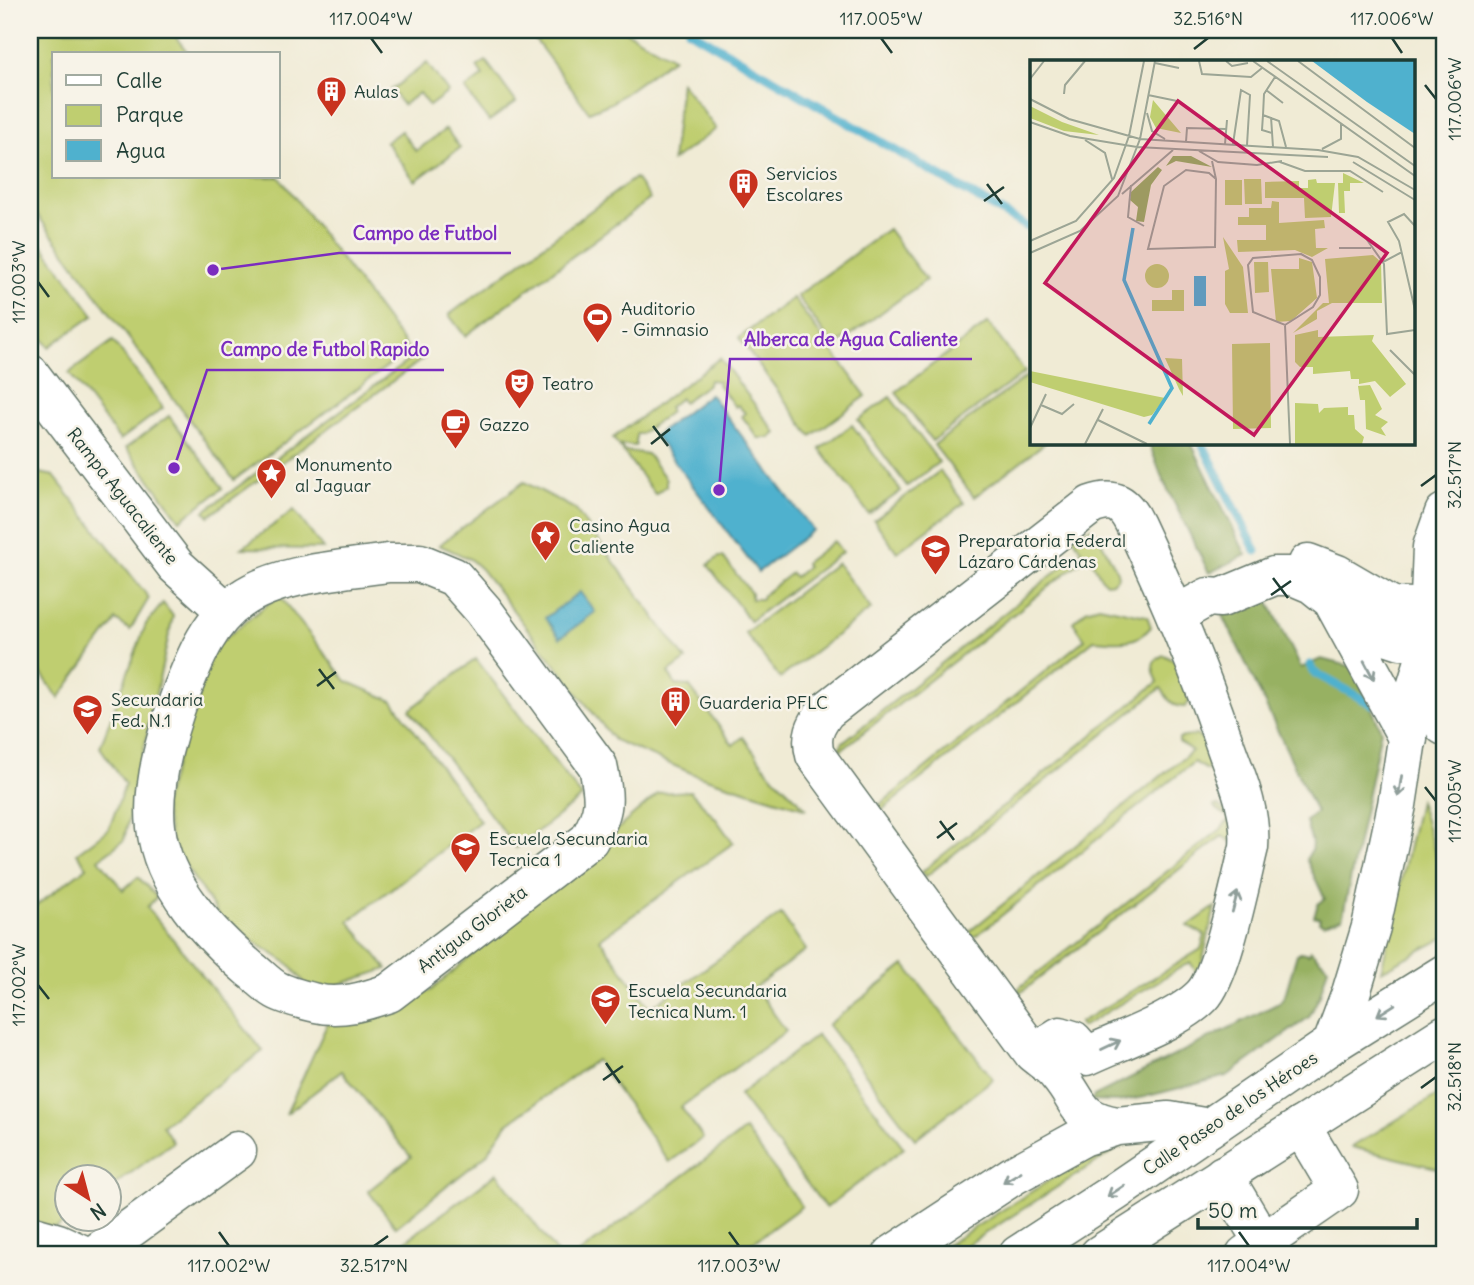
<svg xmlns="http://www.w3.org/2000/svg" width="1474" height="1285" font-family="Delius,sans-serif">
<style>
.green{fill:#bfce70;stroke:#6f8652;stroke-width:2}
.forest{fill:#97b162;stroke:#5b774b;stroke-width:2}
.water{fill:#4fb1ce;stroke:#377781;stroke-width:2}
.lines{fill:none;stroke-linecap:round;stroke-linejoin:round}
.stream{stroke:#4fb1ce;stroke-width:9}
.minor-casing{stroke:#687a6c;stroke-width:41}
.major-casing{stroke:#687a6c;stroke-width:41}
.minor{stroke:#fff;stroke-width:38}
.major{stroke:#fff;stroke-width:38}
.oneway{stroke:#8f9e9a}
.ticks{fill:none;stroke:#1f3d34;stroke-width:2.5}
.labels{text-anchor:middle;dominant-baseline:central;stroke-width:5;stroke-linejoin:round;paint-order:stroke}
.poi-label{font-size:18px;fill:#1f3d34;stroke:#f7f3e8;text-anchor:start}
.street-label{font-size:18px;fill:#1f3d34;stroke:#f7f3e8}
.inset-river{fill:none;stroke:#4fb1ce;stroke-width:3.5}
.inset-road{fill:none;stroke:#9ca595;stroke-width:2}
.view{fill:#c2185b;fill-opacity:0.15;stroke:#c2185b;stroke-width:3.5}
.inset-edge{fill:none;stroke:#1f3d34;stroke-width:3.5}
.leader{fill:none;stroke:#7b2cbf;stroke-width:2.5}
.callout-dot{fill:#7b2cbf;stroke:#f7f3e8;stroke-width:2.5}
.callout-label{font-size:19px;text-anchor:middle;font-weight:bold;fill:#7b2cbf;stroke:#f7f3e8;stroke-width:5;stroke-linejoin:round;paint-order:stroke}
.neatline{fill:none;stroke:#1f3d34;stroke-width:2.5}
.ticks-label{font-size:18px;text-anchor:middle;fill:#1f3d34}
</style>
<rect width="100%" height="100%" fill="#f7f3e8"/>
<filter id="ink" filterUnits="userSpaceOnUse"><feTurbulence type="fractalNoise" baseFrequency=".0143" numOctaves="2"/><feDisplacementMap in="SourceGraphic" scale="14" xChannelSelector="R" yChannelSelector="G"/><feConvolveMatrix kernelMatrix="1 2 1 2 8 2 1 2 1" color-interpolation-filters="sRGB"/></filter>
<filter id="wash" filterUnits="userSpaceOnUse"><feTurbulence type="fractalNoise" baseFrequency=".00686" numOctaves="4" result="noise"/><feDisplacementMap in="SourceGraphic" scale="28" xChannelSelector="R" yChannelSelector="G"/><feGaussianBlur stdDeviation="1.57" result="paint"/><feColorMatrix in="noise" values="0 0 0 0 0 0 0 0 0 0 0 0 0 0 0 0 0 1.4 0 .05"/><feComposite in="paint" operator="in"/></filter>
<g filter="url(#wash)">
<rect width="100%" height="100%" fill="#f0ebd5"/>
<!-- green -->
<path class="green" d="M 30,30 L 170,30 L 189,54 L 54,54 L 54,177 L 278,177 L 278,175 L 409,350 L 234,480 L 30,205 Z
M 528,30 L 623,30 L 673,58 L 611,103 L 589,112 Z
M 486,61 L 516,102 L 489,121 L 465,89 L 483,76 L 477,67 Z
M 427,63 L 448,92 L 429,106 L 419,93 L 403,105 L 391,90 Z
M 681,82 L 716,129 L 672,161 Z
M 446,129 L 460,148 L 415,181 L 386,142 L 401,131 L 416,151 Z
M 635,178 L 650,199 L 465,336 L 449,315 Z
M 888,229 L 926,280 L 834,347 L 797,296 Z
M 40,242 L 94,315 L 49,347 L 30,321 L 30,249 Z
M 793,298 L 866,396 L 811,436 L 739,338 Z
M 988,323 L 1025,372 L 932,441 L 896,392 Z
M 113,341 L 163,408 L 120,440 L 69,373 Z
M 420,352 L 424,358 L 209,516 L 205,511 Z
M 720,358 L 776,433 L 770,438 L 758,438 L 742,416 L 745,413 L 738,405 L 735,407 L 718,384 L 719,381 L 709,380 L 708,384 L 683,402 L 680,398 L 668,408 L 670,412 L 641,434 L 636,434 L 636,446 L 620,445 L 624,451 L 647,454 L 666,479 L 666,486 L 655,494 L 613,438 Z
M 1027,376 L 1031,382 L 1031,443 L 1045,443 L 974,497 L 934,445 Z
M 890,397 L 939,462 L 907,486 L 858,420 Z
M 169,416 L 223,488 L 180,520 L 126,448 Z
M 852,425 L 901,491 L 869,514 L 820,449 Z
M 30,471 L 54,476 L 149,598 L 130,630 L 116,620 L 59,698 L 35,665 L 30,669 Z
M 940,471 L 964,503 L 897,552 L 874,520 Z
M 524,482 L 575,509 L 686,660 L 668,673 L 676,685 L 689,686 L 733,745 L 743,737 L 769,772 L 807,809 L 696,775 L 614,740 L 481,569 L 470,559 L 439,545 Z
M 294,510 L 323,549 L 242,548 Z
M 1091,528 L 1096,532 L 1117,571 L 1118,577 L 1113,582 L 1106,583 L 1101,578 L 1090,557 L 1085,558 L 841,750 L 839,748 L 843,742 L 1082,551 L 1073,537 Z
M 834,541 L 842,552 L 750,621 L 708,565 L 719,557 L 723,557 L 751,593 L 751,599 L 762,599 L 763,595 L 791,573 L 795,577 L 807,567 L 805,563 Z
M 837,563 L 871,609 L 780,678 L 745,633 Z
M 279,595 L 346,681 L 393,701 L 480,821 L 349,921 L 387,969 L 313,993 L 289,964 L 224,923 L 172,846 L 163,805 L 210,650 Z
M 163,603 L 173,616 L 124,840 L 99,859 L 123,890 L 138,877 L 157,897 L 147,907 L 263,1051 L 162,1125 L 173,1142 L 109,1189 L 108,1176 L 66,1176 L 66,1218 L 69,1219 L 56,1228 L 30,1224 L 30,910 L 87,867 L 77,853 L 109,829 L 125,784 L 100,747 L 146,624 Z
M 1099,606 L 1147,616 L 1151,627 C 1135,646 1117,641 1094,640 L 877,814 L 873,810 L 1085,639 L 1073,622 L 1086,610 Z
M 1164,655 L 1175,661 L 1190,700 L 1185,707 C 1171,707 1168,698 1161,688 L 925,877 L 921,872 L 924,870 L 1158,682 C 1152,669 1149,661 1164,655 Z
M 476,659 L 582,797 L 516,848 L 410,710 Z
M 1196,735 L 1207,742 L 1214,765 L 1213,768 L 1207,770 L 1194,762 L 976,936 L 971,936 L 970,931 L 1192,751 L 1179,742 L 1179,738 Z
M 690,791 L 716,819 L 733,843 L 600,939 L 650,1008 L 781,914 L 806,950 L 755,987 L 786,1031 L 681,1107 L 703,1138 L 669,1162 L 596,1060 L 507,1124 L 486,1155 L 396,1227 L 368,1191 L 411,1157 L 342,1071 L 286,1114 L 330,1018 L 430,991 L 659,793 Z
M 1419,801 L 1444,881 L 1444,938 L 1381,971 Z
M 1217,805 L 1233,815 L 1239,846 L 1222,836 L 1019,994 L 1018,990 L 1020,987 L 1221,829 L 1230,818 L 1215,808 L 1214,806 Z
M 1215,907 L 1199,976 L 1190,962 L 1082,1027 L 1079,1023 L 1201,949 L 1205,935 L 1188,926 Z
M 905,965 L 993,1079 L 915,1139 L 828,1025 Z
M 817,1035 L 904,1148 L 826,1208 L 739,1095 Z
M 1444,1091 L 1444,1170 L 1352,1147 Z
M 745,1130 L 802,1206 L 736,1255 L 577,1255 Z
M 1123,1145 L 951,1255 L 931,1255 L 1091,1154 Z
M 497,1173 L 558,1255 L 387,1255 Z"/>
<!-- forest -->
<path class="forest" d="M 1149,443 L 1191,443 L 1246,555 L 1209,573 L 1163,480 Z
M 1264,592 L 1301,668 L 1321,659 L 1354,667 L 1381,730 L 1343,915 L 1342,918 L 1324,924 L 1319,922 L 1320,918 L 1314,916 L 1318,904 L 1325,899 L 1306,859 C 1318,844 1308,836 1306,821 L 1316,812 L 1222,613 Z
M 1310,950 L 1328,967 L 1320,995 L 1309,1017 L 1227,1076 L 1144,1097 L 1118,1102 L 1091,1101 L 1094,1096 L 1279,1003 L 1285,995 L 1297,954 L 1301,952 L 1308,954 Z"/>
<!-- water -->
<path class="water" d="M 710,394 L 813,530 L 758,572 L 655,436 Z
M 580,592 L 595,612 L 560,638 L 545,618 Z"/>
<g class="lines">
<!-- stream -->
<path class="stream" d="M 689,30 L 1031,229
M 1202,443 L 1256,551
M 1310,665 L 1313,672 L 1372,704"/>
</g>
</g>
<g filter="url(#ink)">
<g class="lines">
<defs>
<path id="minor" d="M 30,374 L 176,566 L 226,611
M 388,563 L 420,563 L 454,577 L 483,610 L 598,766 C 605,800 606,809 589,840 L 389,993 C 365,1001 341,1009 316,1003 C 304,1000 287,996 276,990 C 267,985 259,976 251,970 C 209,934 162,885 156,827 C 151,784 168,728 183,688 C 196,655 210,621 240,600 C 278,573 342,570 388,563 Z
M 1308,563 L 1337,574 L 1392,606 L 1431,608
M 1333,601 L 1383,634 L 1401,640 L 1429,642
M 1176,615 L 1208,597 L 1221,598 L 1274,576 L 1293,576 L 1312,584 L 1332,600 L 1408,739
M 1033,1053 L 1060,1036 L 1073,1040 L 1087,1056 C 1119,1041 1179,1020 1202,996 C 1222,976 1241,879 1249,847 C 1252,808 1235,775 1223,739 C 1198,666 1168,595 1135,525 C 1125,504 1115,496 1091,505 L 826,711 C 815,726 810,736 815,755 L 1033,1053 C 1041,1060 1052,1066 1058,1075 C 1082,1103 1074,1118 1117,1126
M 1223,1175 L 1263,1242
M 30,1235 L 58,1243 L 84,1255
M 94,1255 L 237,1151
M 892,1255 L 1014,1175 L 1083,1137 L 1117,1126 L 1169,1121 L 1209,1128
M 1245,1255 L 1339,1190 L 1301,1126"/>
<path id="major" d="M 1444,513 L 1432,547 L 1428,648 L 1444,726
M 1332,1044 L 1351,993 L 1371,927 L 1397,805 L 1414,694 L 1428,648
M 1018,1255 L 1115,1192 L 1332,1044 L 1444,974
M 1099,1255 L 1444,1035"/>
</defs>
<!-- minor casing -->
<use href="#minor" class="minor-casing"/>
<!-- major casing -->
<use href="#major" class="major-casing"/>
<!-- minor -->
<use href="#minor" class="minor"/>
<!-- major -->
<use href="#major" class="major"/>
</g>
<!-- one-way arrows -->
<defs><path id="oneway-shaft" d="M-6 0H5M1.5-3L5.5 0L1.5 3" fill="none" stroke-width="1.6" stroke-linecap="round" stroke-linejoin="round" transform="scale(1.75)"/></defs>
<g class="oneway">
<use href="#oneway-shaft" transform="translate(1369 670) rotate(62)"/>
<use href="#oneway-shaft" transform="translate(1400 786) rotate(99)"/>
<use href="#oneway-shaft" transform="translate(1235 902) rotate(-75)"/>
<use href="#oneway-shaft" transform="translate(1386 1010) rotate(148)"/>
<use href="#oneway-shaft" transform="translate(1111 1045) rotate(-25)"/>
<use href="#oneway-shaft" transform="translate(1012 1177) rotate(149)"/>
<use href="#oneway-shaft" transform="translate(1116 1191) rotate(146)"/>
</g>
</g>
<!-- ticks -->
<path class="ticks" d="M 371,38 L 382,53M 881,38 L 892,53M 1392,38 L 1402,53M 1194,49 L 1208,38M 1425,85 L 1436,99M 987,184 L 1002,204M 984,201 L 1004,187M 38,282 L 49,297M 653,426 L 668,446M 651,444 L 670,429M 1421,486 L 1436,475M 1273,578 L 1288,598M 1271,595 L 1291,581M 319,669 L 334,689M 317,686 L 336,672M 1425,787 L 1436,801M 940,821 L 954,840M 937,838 L 957,823M 38,985 L 49,999M 606,1063 L 620,1083M 603,1080 L 623,1066M 1421,1088 L 1436,1077M 219,1232 L 229,1246M 729,1232 L 739,1246M 1239,1232 L 1249,1246M 374,1246 L 388,1236"/>
<!-- icons -->
<defs>
<symbol id="building-pin" viewBox="-11 -11 22 30"><path d="M0 17L-7.5 6A9.5 9.5 0 1 1 7.5 6Z" fill="#c8321e" stroke="#f7f3e8"/><path d="M-4-6H4V6H1V3H-1V6H-4ZM-2.5-4.3h1.7v1.8h-1.7ZM.8-4.3h1.7v1.8H.8ZM-2.5-1h1.7V.8h-1.7ZM.8-1h1.7V.8H.8Z" fill="#fff"/></symbol>
<symbol id="stadium-pin" viewBox="-11 -11 22 30"><path d="M0 17L-7.5 6A9.5 9.5 0 1 1 7.5 6Z" fill="#c8321e" stroke="#f7f3e8"/><path d="M0-5a6.5 5 0 1 0 0 10a6.5 5 0 1 0 0-10ZM-3.5-1.8h7v3.6h-7Z" fill="#fff"/></symbol>
<symbol id="theatre-pin" viewBox="-11 -11 22 30"><path d="M0 17L-7.5 6A9.5 9.5 0 1 1 7.5 6Z" fill="#c8321e" stroke="#f7f3e8"/><path d="M-5-5.5Q0-4 5-5.5V0Q5 5 0 6Q-5 5-5 0ZM-3.3-2.5H-1v1.5H-3.3ZM1-2.5H3.3v1.5H1ZM-2.8 1Q0 5.5 2.8 1Z" fill="#fff"/></symbol>
<symbol id="cafe-pin" viewBox="-11 -11 22 30"><path d="M0 17L-7.5 6A9.5 9.5 0 1 1 7.5 6Z" fill="#c8321e" stroke="#f7f3e8"/><path d="M-5.5-4.5H6V0H3Q3 3.5 0 3.5H-2.5Q-5.5 3.5-5.5 0ZM3-3.2v2h1.7v-2ZM-6 4.5H4V6H-6Z" fill="#fff"/></symbol>
<symbol id="sight-pin" viewBox="-11 -11 22 30"><path d="M0 17L-7.5 6A9.5 9.5 0 1 1 7.5 6Z" fill="#c8321e" stroke="#f7f3e8"/><path d="M0-6L1.8-2.2L6-1.7L2.9 1.2L3.7 5.4L0 3.3L-3.7 5.4L-2.9 1.2L-6-1.7L-1.8-2.2Z" fill="#fff"/></symbol>
<symbol id="school-pin" viewBox="-11 -11 22 30"><path d="M0 17L-7.5 6A9.5 9.5 0 1 1 7.5 6Z" fill="#c8321e" stroke="#f7f3e8"/><path d="M0-5L7-2L0 1L-7-2ZM-4 1L0 2.5L4 1V4Q0 6-4 4Z" fill="#fff"/></symbol>
</defs>
<g fill-rule="evenodd">
<use href="#building-pin" x="314" y="74" width="35" height="47"/>
<use href="#building-pin" x="726" y="166" width="35" height="47"/>
<use href="#stadium-pin" x="580" y="300" width="35" height="47"/>
<use href="#theatre-pin" x="502" y="366" width="35" height="47"/>
<use href="#cafe-pin" x="438" y="406" width="35" height="47"/>
<use href="#sight-pin" x="254" y="456" width="35" height="47"/>
<use href="#sight-pin" x="528" y="518" width="35" height="47"/>
<use href="#school-pin" x="918" y="532" width="35" height="47"/>
<use href="#building-pin" x="658" y="684" width="35" height="47"/>
<use href="#school-pin" x="70" y="692" width="35" height="47"/>
<use href="#school-pin" x="448" y="830" width="35" height="47"/>
<use href="#school-pin" x="588" y="982" width="35" height="47"/>
</g>
<g class="labels">
<!-- poi labels -->
<g class="poi-label">
<text x="354" y="91">Aulas</text>
<text x="766" y="173">Servicios<tspan x="766" dy="21">Escolares</tspan></text>
<text x="621" y="308">Auditorio<tspan x="621" dy="21">- Gimnasio</tspan></text>
<text x="542" y="383">Teatro</text>
<text x="479" y="424">Gazzo</text>
<text x="295" y="464">Monumento<tspan x="295" dy="21">al Jaguar</tspan></text>
<text x="569" y="525">Casino Agua<tspan x="569" dy="21">Caliente</tspan></text>
<text x="958" y="540">Preparatoria Federal<tspan x="958" dy="21">Lázaro Cárdenas</tspan></text>
<text x="111" y="699">Secundaria<tspan x="111" dy="21">Fed. N.1</tspan></text>
<text x="699" y="702">Guarderia PFLC</text>
<text x="489" y="838">Escuela Secundaria<tspan x="489" dy="21">Tecnica 1</tspan></text>
<text x="628" y="990">Escuela Secundaria<tspan x="628" dy="21">Tecnica Num. 1</tspan></text>
</g>
<!-- street labels -->
<g class="street-label">
<text transform="translate(123 496) rotate(52)">Rampa Aguacaliente</text>
<text transform="translate(472 929) rotate(-37)">Antigua Glorieta</text>
<text transform="translate(1230 1113) rotate(-34)">Calle Paseo de los Héroes</text>
</g>
</g>
<!-- overview -->
<g transform="translate(1030 60)">
<rect width="385" height="385" fill="#f0ebd5"/>
<path d="M 123,40 L 151,73 L 126,68 L 120,57 ZM 0,46 L 32,62 L 69,75 L 34,71 L 0,58 ZM 313,113 L 334,123 L 320,123 L 320,131 L 314,131 L 315,153 L 309,153 L 308,123 L 313,123 ZM 214,119 L 231,119 L 232,144 L 215,144 ZM 286,119 L 287,123 L 305,123 L 301,157 L 275,158 L 274,138 L 235,138 L 235,122 L 269,121 L 269,128 L 278,128 L 278,120 ZM 195,120 L 212,120 L 212,145 L 195,145 ZM 242,141 L 249,142 L 249,163 L 294,160 L 295,168 L 285,169 L 286,188 L 298,188 L 282,197 L 265,190 L 208,192 L 207,180 L 236,180 L 236,165 L 208,165 L 208,157 L 219,157 L 219,148 L 241,148 ZM 193,177 L 213,207 L 218,253 L 200,253 L 195,244 L 195,211 L 199,209 ZM 343,195 L 351,202 L 352,243 L 302,243 L 287,251 L 287,259 L 263,273 L 293,243 L 299,243 L 295,199 ZM 269,198 L 282,202 L 287,238 L 261,261 L 246,262 L 241,209 L 269,209 ZM 224,202 L 238,202 L 239,232 L 225,233 ZM115 216a12 12 0 1 1 24 0a12 12 0 1 1-24 0ZM 142,230 L 154,230 L 154,251 L 122,251 L 122,240 L 142,240 ZM 288,270 L 288,277 L 344,275 L 342,281 L 376,324 L 360,337 L 345,321 L 329,324 L 329,319 L 321,319 L 320,311 L 283,314 L 283,307 L 270,307 L 265,302 L 265,275 ZM 240,283 L 241,368 L 203,369 L 202,284 ZM 135,298 L 152,299 L 153,336 L 149,329 ZM 0,311 L 135,338 L 122,355 L 114,357 L 0,322 ZM 340,325 L 352,349 L 345,355 L 358,362 L 351,368 L 356,376 L 336,369 L 335,340 L 330,340 L 328,326 ZM 265,343 L 288,344 L 289,353 L 294,348 L 318,347 L 318,355 L 324,355 L 325,369 L 334,377 L 332,384 L 265,384 Z" fill="#bfce70"/>
<path d="M 143,96 L 161,96 L 182,107 L 146,101 L 136,106 ZM 128,107 L 132,110 L 121,125 L 114,162 L 106,161 L 108,147 L 100,140 L 101,132 Z" fill="#97b162"/>
<path d="M 282,1 L 385,1 L 385,74 L 337,42 ZM 164,216 L 176,216 L 176,246 L 164,246 Z" fill="#4fb1ce"/>
<path class="inset-river" d="M 103,168 L 94,220 L 142,328 L 119,364"/>
<path class="inset-road" d="M 169,1 L 172,14 L 221,17 L 232,8M 196,1 L 202,6 L 218,3M 223,1 L 385,116M 237,1 L 385,106M 268,1 L 385,88M 125,3 L 149,8M 245,17 L 234,34 L 233,55 L 249,61 L 256,87M 0,19 L 14,1M 236,30 L 253,43M 34,34 L 35,25 L 55,1M 118,35 L 147,41M 0,39 L 39,59 L 110,79 L 288,90 L 328,97 L 385,130M 117,53 L 122,71 L 135,79M 233,55 L 232,70 L 242,73M 241,57 L 243,87M 0,62 L 40,76 L 107,87 L 298,97M 55,80 L 75,93 L 82,119M 156,82 L 157,68 L 196,69M 195,84 L 197,60M 203,84 L 211,30 L 220,35 L 217,85M 292,89 L 311,79 L 311,63M 169,91 L 188,102 L 227,105 L 252,101M 182,101 L 186,119 L 185,187 L 118,189 L 134,126 L 156,110 L 179,113 L 186,119M 250,102 L 275,111 L 320,111 L 353,132M 323,102 L 385,140M 101,125 L 98,157 L 114,166M 92,134 L 143,90M 385,166 L 374,154 L 358,162 L 369,181 L 385,250M 335,177 L 354,204 L 357,274 L 385,270M 0,181 L 46,161 L 84,118 L 99,76 L 114,1M 309,188 L 341,188M 0,193 L 50,171 L 88,136 L 110,79 L 125,1M 271,194 L 282,200 L 290,217 L 290,235 L 283,247 L 255,265 L 223,252 L 218,205 L 223,198 ZM 353,202 L 372,192M 255,265 L 260,384M 360,290 L 385,315M 11,345 L 32,354 L 44,344M 68,360 L 117,384M 0,368 L 16,334M 55,384 L 73,349"/>
<path class="view" d="M 148,41 L 357,193 L 224,375 L 15,223 Z"/>
<rect width="385" height="385" class="inset-edge"/>
</g>
<!-- callouts -->
<path class="leader" d="M213 270L339 253H511M719 490L730 359H972M174 468L207 370H444"/>
<g class="callout-dot">
<circle cx="213" cy="270" r="7"/>
<circle cx="719" cy="490" r="7"/>
<circle cx="174" cy="468" r="7"/>
</g>
<g class="callout-label">
<text x="425" y="240">Campo de Futbol</text>
<text x="851" y="346">Alberca de Agua Caliente</text>
<text x="325" y="356">Campo de Futbol Rapido</text>
</g>
<!-- margin -->
<rect width="1474" height="1285" fill="none" stroke="#f7f3e8" stroke-width="77"/>
<!-- legend -->
<rect x="52" y="52" width="228" height="126" fill="#f7f3e8" stroke="#a1aaa0" stroke-width="2"/>
<rect x="66" y="75" width="35" height="10" fill="#ffffff" stroke="#a1aaa0" stroke-width="2"/>
<text x="116" y="88" font-size="21" fill="#1f3d34">Calle</text>
<rect x="66" y="105" width="35" height="21" fill="#bfce70" stroke="#a1aaa0" stroke-width="2"/>
<text x="116" y="122" font-size="21" fill="#1f3d34">Parque</text>
<rect x="66" y="140" width="35" height="21" fill="#4fb1ce" stroke="#a1aaa0" stroke-width="2"/>
<text x="116" y="158" font-size="21" fill="#1f3d34">Agua</text>
<!-- north arrow -->
<g transform="translate(88 1198) rotate(144)"><circle r="33" fill="#f7f3e8" stroke="#a1aaa0" stroke-width="2"/>
<path d="M0-5L12 26L0 18L-12 26Z" fill="#c8321e"/>
<text y="-10" font-size="19" font-weight="bold" text-anchor="middle" fill="#1f3d34">N</text>
</g>
<!-- scale -->
<path d="M1198 1218v10h219v-10" fill="none" stroke="#1f3d34" stroke-width="3.5"/>
<text x="1208" y="1218" font-size="21" fill="#1f3d34" stroke="#f7f3e8" stroke-width="5" paint-order="stroke">50 m</text>
<rect x="38" y="38" width="1398" height="1208" class="neatline"/>
<g class="ticks-label">
<text x="371" y="25">117.004°W</text>
<text x="881" y="25">117.005°W</text>
<text x="1208" y="25">32.516°N</text>
<text x="1392" y="25">117.006°W</text>
<text transform="translate(1455 99) rotate(-90)" y="6">117.006°W</text>
<text transform="translate(19 282) rotate(-90)" y="6">117.003°W</text>
<text transform="translate(1455 475) rotate(-90)" y="6">32.517°N</text>
<text transform="translate(1455 801) rotate(-90)" y="6">117.005°W</text>
<text transform="translate(19 985) rotate(-90)" y="6">117.002°W</text>
<text transform="translate(1455 1077) rotate(-90)" y="6">32.518°N</text>
<text x="229" y="1272">117.002°W</text>
<text x="374" y="1272">32.517°N</text>
<text x="739" y="1272">117.003°W</text>
<text x="1249" y="1272">117.004°W</text>
</g>
</svg>
